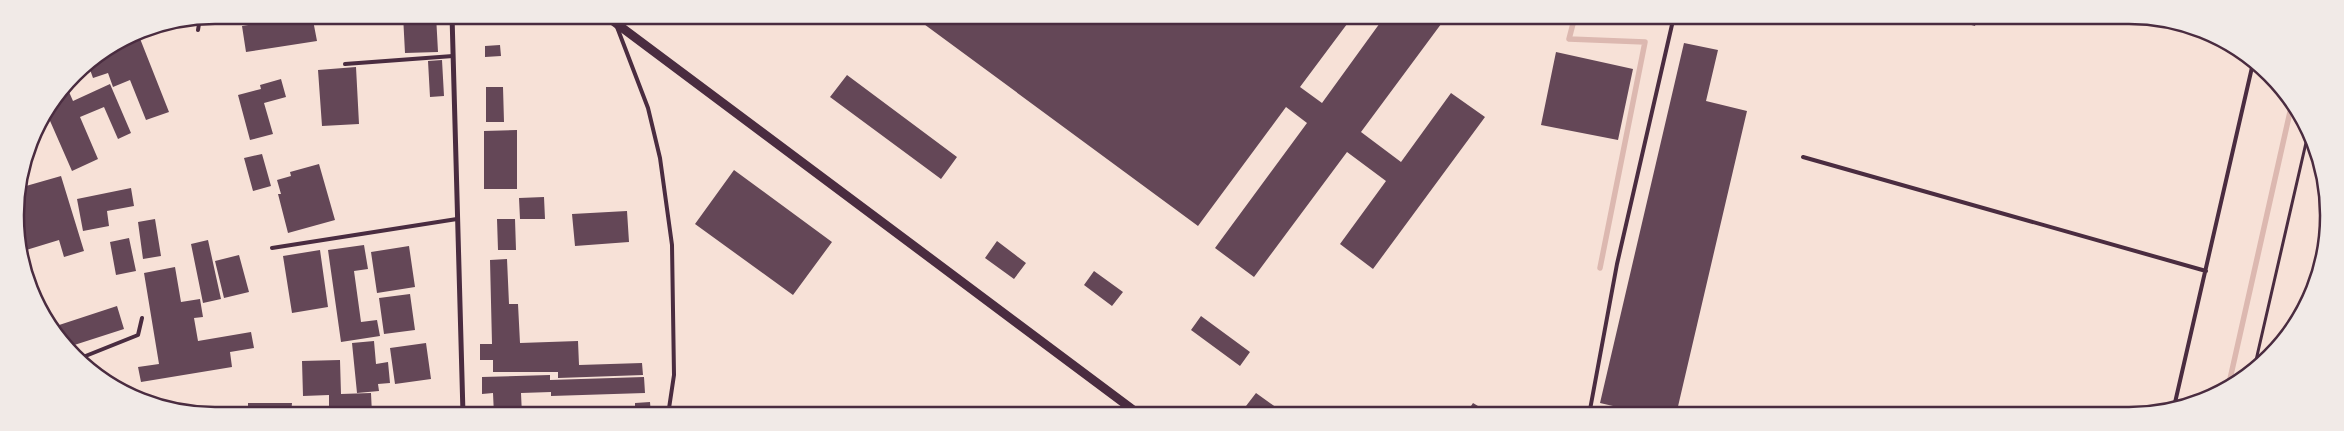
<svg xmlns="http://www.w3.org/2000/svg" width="2344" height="431" font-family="Manrope,sans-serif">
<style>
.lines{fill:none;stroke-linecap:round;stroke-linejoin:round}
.stream{stroke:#dcb8b0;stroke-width:5.5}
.building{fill:#644757}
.path{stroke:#4a2c40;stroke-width:3}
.service{stroke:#4a2c40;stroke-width:4}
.minor{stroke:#4a2c40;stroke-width:5}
.tertiary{stroke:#4a2c40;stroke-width:9}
.rim{fill:none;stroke:#4a2c40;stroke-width:2.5}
</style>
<rect width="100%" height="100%" fill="#f7e1d7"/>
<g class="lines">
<!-- stream -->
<path class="stream" d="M 1575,16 L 1569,39 L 1645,42 L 1600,268
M 2228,388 L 2292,103"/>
</g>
<!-- building -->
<path class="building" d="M 312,15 L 317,41 L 246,52 L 242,26 Z
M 403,15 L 436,15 L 438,52 L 405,53 Z
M 913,16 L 1353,16 L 1300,87 L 1322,103 L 1385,16 L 1447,16 L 1361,132 L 1401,162 L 1451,93 L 1485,117 L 1373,269 L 1340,244 L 1386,181 L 1347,152 L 1254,277 L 1215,248 L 1307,123 L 1286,107 L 1198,226 Z
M 1938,16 L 1978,17 L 1975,26 Z
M 137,31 L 169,112 L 146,120 L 130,80 L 113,87 L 108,73 L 93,78 L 88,64 Z
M 1684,43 L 1718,50 L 1706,101 L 1747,111 L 1676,415 L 1652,415 L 1600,403 Z
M 500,45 L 501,56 L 485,57 L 485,46 Z
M 1556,52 L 1633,69 L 1618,140 L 1541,125 Z
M 442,60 L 444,96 L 430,97 L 428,61 Z
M 356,67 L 359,124 L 322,126 L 318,70 Z
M 847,75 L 957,157 L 941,179 L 830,97 Z
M 281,79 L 286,97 L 264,103 L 273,134 L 250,140 L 238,95 L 261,89 L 260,85 Z
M 110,84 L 131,133 L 118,139 L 104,107 L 80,117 L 98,159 L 72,171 L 47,114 L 66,85 L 73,101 Z
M 486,87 L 503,87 L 504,122 L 486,122 Z
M 517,130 L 517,189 L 484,189 L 484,131 Z
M 262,154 L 271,186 L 253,191 L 244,158 Z
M 319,164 L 335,220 L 288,233 L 278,194 L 281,194 L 277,180 L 291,176 L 290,172 Z
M 734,170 L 832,242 L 793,295 L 695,224 Z
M 61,176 L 84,251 L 64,257 L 59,240 L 23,251 L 16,205 L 23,203 L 19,188 Z
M 131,188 L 134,206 L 107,211 L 109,226 L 83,231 L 77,199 Z
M 544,197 L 545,219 L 520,219 L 519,198 Z
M 627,211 L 629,242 L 575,246 L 572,214 Z
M 155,219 L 161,256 L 143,259 L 138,222 Z
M 497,219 L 515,219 L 516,250 L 498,250 Z
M 129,238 L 136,271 L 116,275 L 110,242 Z
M 208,240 L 221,299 L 203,303 L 191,244 Z
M 997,241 L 1026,263 L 1014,279 L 985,258 Z
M 364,245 L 368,269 L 354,271 L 361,322 L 377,320 L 380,336 L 341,342 L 328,250 Z
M 409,246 L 415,287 L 377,293 L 371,252 Z
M 320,250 L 328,307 L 292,313 L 283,256 Z
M 239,255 L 249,292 L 224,298 L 215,261 Z
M 507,259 L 509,304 L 518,304 L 520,343 L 578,341 L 579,365 L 642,363 L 643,375 L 558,378 L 558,372 L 493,372 L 493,360 L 480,360 L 480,344 L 492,344 L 490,260 Z
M 175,267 L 181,302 L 200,299 L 203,317 L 194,318 L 198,341 L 251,332 L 254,348 L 230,352 L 232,367 L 141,382 L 138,367 L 159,364 L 144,273 Z
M 1094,271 L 1123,292 L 1112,306 L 1084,285 Z
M 410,294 L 415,330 L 384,334 L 379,298 Z
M 117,306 L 124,329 L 65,348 L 53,327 Z
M 1201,316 L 1250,352 L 1240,366 L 1191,330 Z
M 374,341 L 376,364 L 388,362 L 390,383 L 378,384 L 379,391 L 357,393 L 352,343 Z
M 426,343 L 431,379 L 395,384 L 390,348 Z
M 340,360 L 341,394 L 371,393 L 372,414 L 329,414 L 329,395 L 303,396 L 302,361 Z
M 550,375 L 550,380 L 644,377 L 645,393 L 551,396 L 551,392 L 521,393 L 522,415 L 494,415 L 493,393 L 482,394 L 482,377 Z
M 1256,393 L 1284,413 L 1282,415 L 1258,415 L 1246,406 Z
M 650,402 L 651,415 L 635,415 L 635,403 Z
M 248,403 L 292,403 L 291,414 L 248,414 Z
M 1473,403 L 1493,415 L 1465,415 Z"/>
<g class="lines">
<!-- path -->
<path class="path" d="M 2254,369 L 2308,134"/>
<!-- service -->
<path class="service" d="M 617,27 L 648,108 L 660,158 L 672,245 L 674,375 L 668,415
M 198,30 L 200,18
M 345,64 L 453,56
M 1803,157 L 2206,271
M 272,248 L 457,219
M 78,359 L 138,335 L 142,318
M 2174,407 L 2253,63
M 1589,415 L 1617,264 L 1674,16"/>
<!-- minor -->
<path class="minor" d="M 452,15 L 463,414"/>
<!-- tertiary -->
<path class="tertiary" d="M 605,15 L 1140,415"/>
</g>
<!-- crop -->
<path d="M0 0H2344V431H0ZM215 24H2129A191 191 0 0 1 2320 215V216A191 191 0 0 1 2129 407H215A191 191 0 0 1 24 216V215A191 191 0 0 1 215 24Z" fill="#f1eae7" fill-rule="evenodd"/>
<path class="rim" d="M215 24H2129A191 191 0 0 1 2320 215V216A191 191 0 0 1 2129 407H215A191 191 0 0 1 24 216V215A191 191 0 0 1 215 24Z"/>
</svg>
